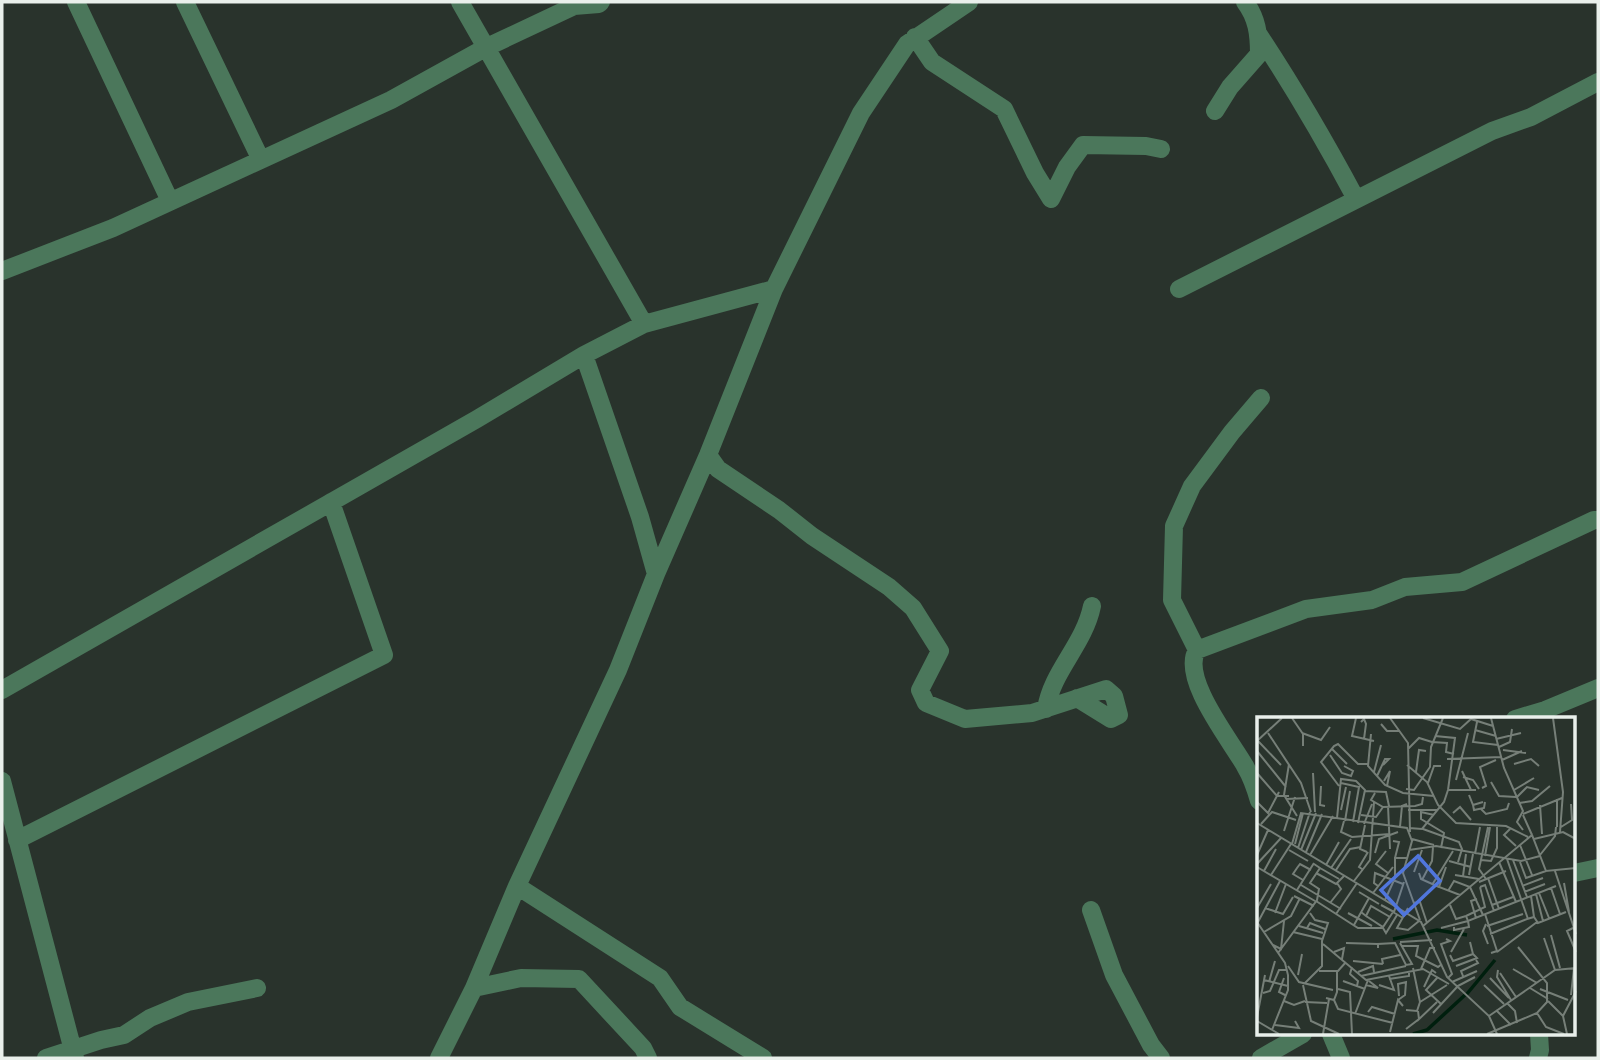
<svg xmlns="http://www.w3.org/2000/svg" width="1600" height="1060" font-family="'Exo 2',sans-serif">
<style>
.lines{fill:none;stroke-linecap:round;stroke-linejoin:round}
.minor{stroke:#4b775b;stroke-width:18}
.inset-river{fill:none;stroke:#001f0e;stroke-width:3.5}
.inset-road{fill:none;stroke:#767f78;stroke-width:2}
.view{fill:#5076dd;fill-opacity:0.15;stroke:#5076dd;stroke-width:3.5}
.inset-edge{fill:none;stroke:#e9f0eb;stroke-width:3.5}
</style>
<rect width="100%" height="100%" fill="#29332c"/>
<g class="lines">
<!-- minor -->
<path class="minor" d="M 76,2 L 170,201
M 185,2 L 261,160
M 460,2 L 644,324
M 1259,35 C 1294,88 1326,143 1356,199
M 915,37 L 932,62 L 1004,109 L 1035,173 L 1051,199 L 1067,167 L 1083,145 L 1146,146 L 1161,149
M 1215,111 L 1230,87 L 1259,54 C 1259,34 1257,18 1245,2
M 2,271 L 113,228 L 391,100 L 485,48 L 574,6 L 599,4 L 601,2
M 1179,289 L 1492,131 L 1531,117 L 1598,82
M 584,355 L 640,517 L 656,574
M 708,455 L 718,469 L 779,510 L 812,536 L 889,587 L 913,608 L 940,651 L 920,690 L 926,703 L 965,719 L 1032,713 L 1106,689 L 1114,696 L 1119,715 L 1111,719 L 1077,698
M 1197,650 L 1172,600 L 1174,526 L 1192,486 L 1232,432 L 1261,398
M 2,690 L 477,419 L 584,355 L 644,324 L 774,289
M 1046,709 C 1052,671 1084,645 1092,606
M 1515,719 L 1545,710 L 1598,688
M 2,781 L 75,1058
M 1259,801 C 1256,790 1251,776 1245,766 C 1231,741 1180,678 1197,650 L 1306,609 L 1372,600 L 1405,587 L 1462,582 L 1594,520 L 1598,520
M 17,840 L 384,655 L 331,502
M 1574,873 L 1598,868
M 517,886 L 660,978 L 680,1007 L 763,1058
M 1091,910 L 1114,975 L 1151,1045 L 1161,1058
M 474,988 L 521,978 L 579,979 L 643,1048 L 648,1058
M 1331,1034 L 1341,1058
M 46,1058 L 101,1040 L 124,1035 L 150,1018 L 188,1002 L 257,988
M 439,1058 L 474,988 L 517,886 L 618,670 L 656,574 L 708,455 L 774,289 L 861,113 L 907,44 L 969,2
M 1261,1058 L 1303,1034
M 1538,1058 L 1540,1050 L 1539,1034"/>
</g>
<!-- overview -->
<g transform="translate(1257 717)">
<rect width="318" height="318" fill="#29332c"/>
<path class="inset-river" d="M 136,222 L 180,213 L 210,218M 209,278 L 238,243M 156,317 L 170,313 L 208,278"/>
<path class="inset-road" d="M 35,1 L 46,17 L 46,29M 99,1 L 95,19 L 117,24M 133,1 L 151,26 L 153,115M 166,1 L 203,12 L 214,2 L 236,9M 234,1 L 247,51 L 266,94 L 260,105 L 266,113M 296,1 L 306,75 L 303,115M 104,5 L 107,2 L 109,7 L 107,22M 220,5 L 216,25 L 241,28M 124,7 L 130,14 L 143,14M 218,13 L 239,19M 11,16 L 44,66 L 54,95M 45,16 L 64,23 L 73,10M 114,17 L 111,49 L 128,68 L 146,76 L 177,79M 178,19 L 198,21 L 191,73M 239,22 L 264,16M 0,24 L 25,1M 1,24 L 24,48M 175,25 L 190,26 L 189,35 L 197,37M 242,30 L 253,25 L 255,12M 75,32 L 90,47M 151,32 L 162,21 L 175,25M 246,33 L 269,36M 0,34 L 29,70M 73,38 L 85,56 L 94,59 L 96,54 L 87,49M 190,42 L 244,40M 245,43 L 265,34M 32,47 L 27,78 L 40,99M 257,47 L 274,42 L 282,49M 150,48 L 170,65 L 181,88 L 199,106 L 249,109 L 271,120M 205,54 L 214,73M 117,55 L 124,28M 159,55 L 162,33 L 169,34M 0,56 L 20,79 L 32,79M 56,56 L 58,95M 120,59 L 128,42 L 132,42 L 126,48M 206,60 L 216,63 L 222,72M 199,63 L 211,16M 127,64 L 133,54 L 130,69M 234,65 L 242,79 L 259,80M 84,66 L 102,70 L 96,105M 171,66 L 177,49 L 184,49M 64,69 L 63,88 L 68,89M 82,69 L 64,45 L 77,29 L 81,27 L 101,47 L 111,47M 225,71 L 229,69 L 223,50 L 239,43M 149,72 L 157,73 L 173,50 L 174,30 L 186,1M 257,73 L 277,61M 108,74 L 129,75 L 132,89M 118,76 L 114,83 L 126,90 L 158,89 L 165,87 L 166,80M 212,78 L 216,88 L 226,85M 260,80 L 270,70 L 282,73M 29,82 L 51,81M 0,85 L 11,96 L 22,75M 262,86 L 275,84 L 293,69M 216,88 L 217,93 L 227,91 L 228,85M 283,88 L 285,117M 131,89 L 133,132M 224,92 L 229,97 L 250,92 L 252,86M 84,93 L 89,70M 151,93 L 181,93M 196,96 L 203,90 L 214,103M 266,97 L 305,81M 104,98 L 119,100 L 126,90M 177,98 L 164,95 L 164,102 L 187,116 L 184,131M 266,98 L 275,118M 80,101 L 84,62 L 99,64 L 108,73 L 101,106M 87,104 L 84,115 L 95,120 L 133,117M 88,104 L 93,74M 0,106 L 164,205 L 190,260 L 232,299 L 240,317M 4,107 L 15,95 L 39,103M 107,107 L 115,87M 108,108 L 103,132 L 110,135M 143,110 L 145,89 L 150,87M 300,110 L 300,82M 304,110 L 315,103 L 314,87M 152,111 L 165,112 L 187,85 L 191,73 L 219,73M 166,112 L 202,125 L 205,132 L 201,145M 253,112 L 247,118 L 259,129M 27,114 L 38,80M 155,122 L 177,128M 277,122 L 306,115 L 317,121M 136,124 L 142,125 L 138,141M 35,127 L 44,96 L 150,111 L 155,124 L 146,156 L 163,203M 38,127 L 46,96M 263,128 L 275,158M 41,131 L 53,95M 32,133 L 51,144M 44,133 L 59,96M 152,133 L 179,129 L 264,144 L 283,139M 129,134 L 119,147 L 131,156M 49,135 L 65,97M 118,136 L 122,122 L 141,115M 218,137 L 223,110M 0,138 L 11,113M 53,138 L 76,99M 283,138 L 298,119 L 299,110M 228,139 L 233,110M 250,142 L 271,202M 224,143 L 234,144 L 240,131 L 240,110M 256,143 L 270,180M 192,144 L 214,150M 242,145 L 259,185M 263,145 L 269,161 L 289,154M 0,147 L 24,121M 69,148 L 82,125M 0,150 L 58,184M 189,150 L 182,170 L 203,178M 63,151 L 82,162M 74,151 L 94,122M 105,152 L 102,150 L 111,135M 79,153 L 93,132 L 104,130M 7,154 L 19,132M 298,154 L 319,217M 157,155 L 165,133M 59,156 L 79,167 L 87,159M 162,156 L 164,162 L 182,170M 14,158 L 34,127M 198,158 L 222,162M 212,158 L 216,137M 206,159 L 209,137M 231,161 L 242,192M 229,162 L 222,152 L 231,110M 46,163 L 36,157 L 40,151 L 43,147 L 54,153M 165,163 L 175,144 L 176,130M 97,164 L 113,143 L 117,85M 222,165 L 249,154M 307,166 L 312,195M 44,168 L 84,192M 175,168 L 196,134M 121,169 L 117,166 L 118,156 L 146,167M 265,169 L 286,161M 223,170 L 228,168 L 237,194M 294,171 L 303,197M 40,173 L 57,146M 191,174 L 197,164 L 213,170 L 226,198M 102,175 L 122,187M 267,175 L 288,167M 116,176 L 136,150M 282,176 L 292,201M 279,177 L 286,204M 37,179 L 57,189M 274,179 L 277,200M 128,183 L 138,161 L 138,141 L 150,141M 59,184 L 101,211 L 126,211M 73,186 L 84,172 L 80,166M 156,186 L 163,185 L 170,206M 124,188 L 137,195 L 147,165M 193,188 L 199,202 L 209,199 L 211,204 L 299,169M 235,188 L 256,180M 0,191 L 14,167M 8,191 L 26,197 L 36,180M 151,191 L 140,211 L 151,213 L 162,204M 104,195 L 109,199 L 114,189 L 133,200M 18,196 L 29,167M 91,196 L 115,209M 79,197 L 100,166M 228,197 L 240,234 L 234,236M 109,199 L 126,210 L 136,195 L 146,201M 209,199 L 228,190 L 223,170M 219,201 L 214,184 L 220,182M 0,205 L 28,246 L 31,258 L 31,273 L 15,313M 1,205 L 23,164M 229,207 L 226,214 L 231,227M 97,208 L 112,181M 42,209 L 66,216M 166,209 L 275,118 L 289,154 L 319,151M 230,209 L 266,197M 197,210 L 197,213 L 212,210 L 211,204M 50,211 L 53,206 L 68,212M 126,211 L 129,216 L 140,198M 184,211 L 211,204M 316,211 L 310,214 L 319,235M 7,215 L 34,199 L 43,181M 36,215 L 65,222M 233,217 L 270,202 L 277,200 L 281,206 L 309,195M 294,218 L 303,251M 287,221 L 298,253M 189,222 L 193,224 L 184,227 L 195,257 L 191,261M 143,225 L 175,223M 89,226 L 121,227M 66,227 L 109,263 L 166,252 L 192,267M 16,228 L 24,232 L 27,204M 144,229 L 161,229 L 159,239 L 181,250 L 185,247M 121,231 L 121,227 L 138,226 L 149,248 L 155,247 L 143,226M 77,235 L 87,231 L 85,242M 194,235 L 207,212M 240,235 L 280,205M 21,236 L 60,183 L 62,172 L 53,166 L 63,151 L 57,147M 193,238 L 196,244 L 216,237 L 213,225M 96,244 L 126,247M 126,247 L 125,242 L 143,238M 31,249 L 42,265 L 76,273M 199,249 L 220,241 L 216,237M 95,250 L 93,257 L 101,264 L 100,269M 164,252 L 173,231 L 178,231M 256,252 L 280,266M 241,253 L 240,260 L 254,283M 62,254 L 81,254 L 89,245M 101,255 L 116,249 L 117,255M 243,256 L 259,280M 41,258 L 45,237M 104,259 L 149,249M 206,259 L 204,254 L 221,246 L 219,243M 27,261 L 22,275 L 28,278M 180,261 L 169,273 L 184,287M 233,261 L 252,281M 132,262 L 152,259 L 152,254M 7,263 L 31,269M 86,264 L 108,272M 12,265 L 18,244M 195,265 L 220,254M 47,267 L 65,249 L 65,224 L 71,206 L 58,203 L 53,196M 46,268 L 54,304 L 82,317M 109,268 L 121,271 L 112,264M 122,268 L 137,273 L 132,259M 227,268 L 247,287M 167,270 L 175,253 L 179,256M 199,270 L 218,260M 273,271 L 291,282M 81,272 L 93,275 L 95,317M 283,272 L 311,283M 6,276 L 13,274 L 22,253 L 30,253M 314,278 L 317,251M 69,281 L 77,283 L 80,275 L 80,254M 77,283 L 81,292 L 136,306M 141,283 L 148,278 L 149,265 L 141,267 L 142,279M 27,284 L 37,288 L 48,284M 291,284 L 306,299M 48,285 L 70,286M 163,285 L 190,268M 250,286 L 258,294 L 260,306M 149,293 L 160,294 L 163,285 L 156,251M 239,293 L 254,308M 111,295 L 115,290 L 138,297M 176,296 L 200,270M 280,296 L 289,310 L 307,317M 98,297 L 111,263M 232,299 L 298,253 L 319,251M 0,300 L 8,258M 0,304 L 22,317M 160,304 L 180,285M 18,308 L 42,311 L 38,304M 149,312 L 162,302 L 161,294M 133,315 L 141,283 L 146,289M 66,317 L 72,282M 230,317 L 280,296 L 290,285 L 290,266 L 261,230M 310,317 L 306,299 L 319,274"/>
<path class="view" d="M 161,139 L 183,164 L 147,198 L 124,173 Z"/>
<rect width="318" height="318" class="inset-edge"/>
</g>
<!-- border -->
<rect width="1600" height="1060" fill="none" stroke="#e9f0eb" stroke-width="7"/>
</svg>
